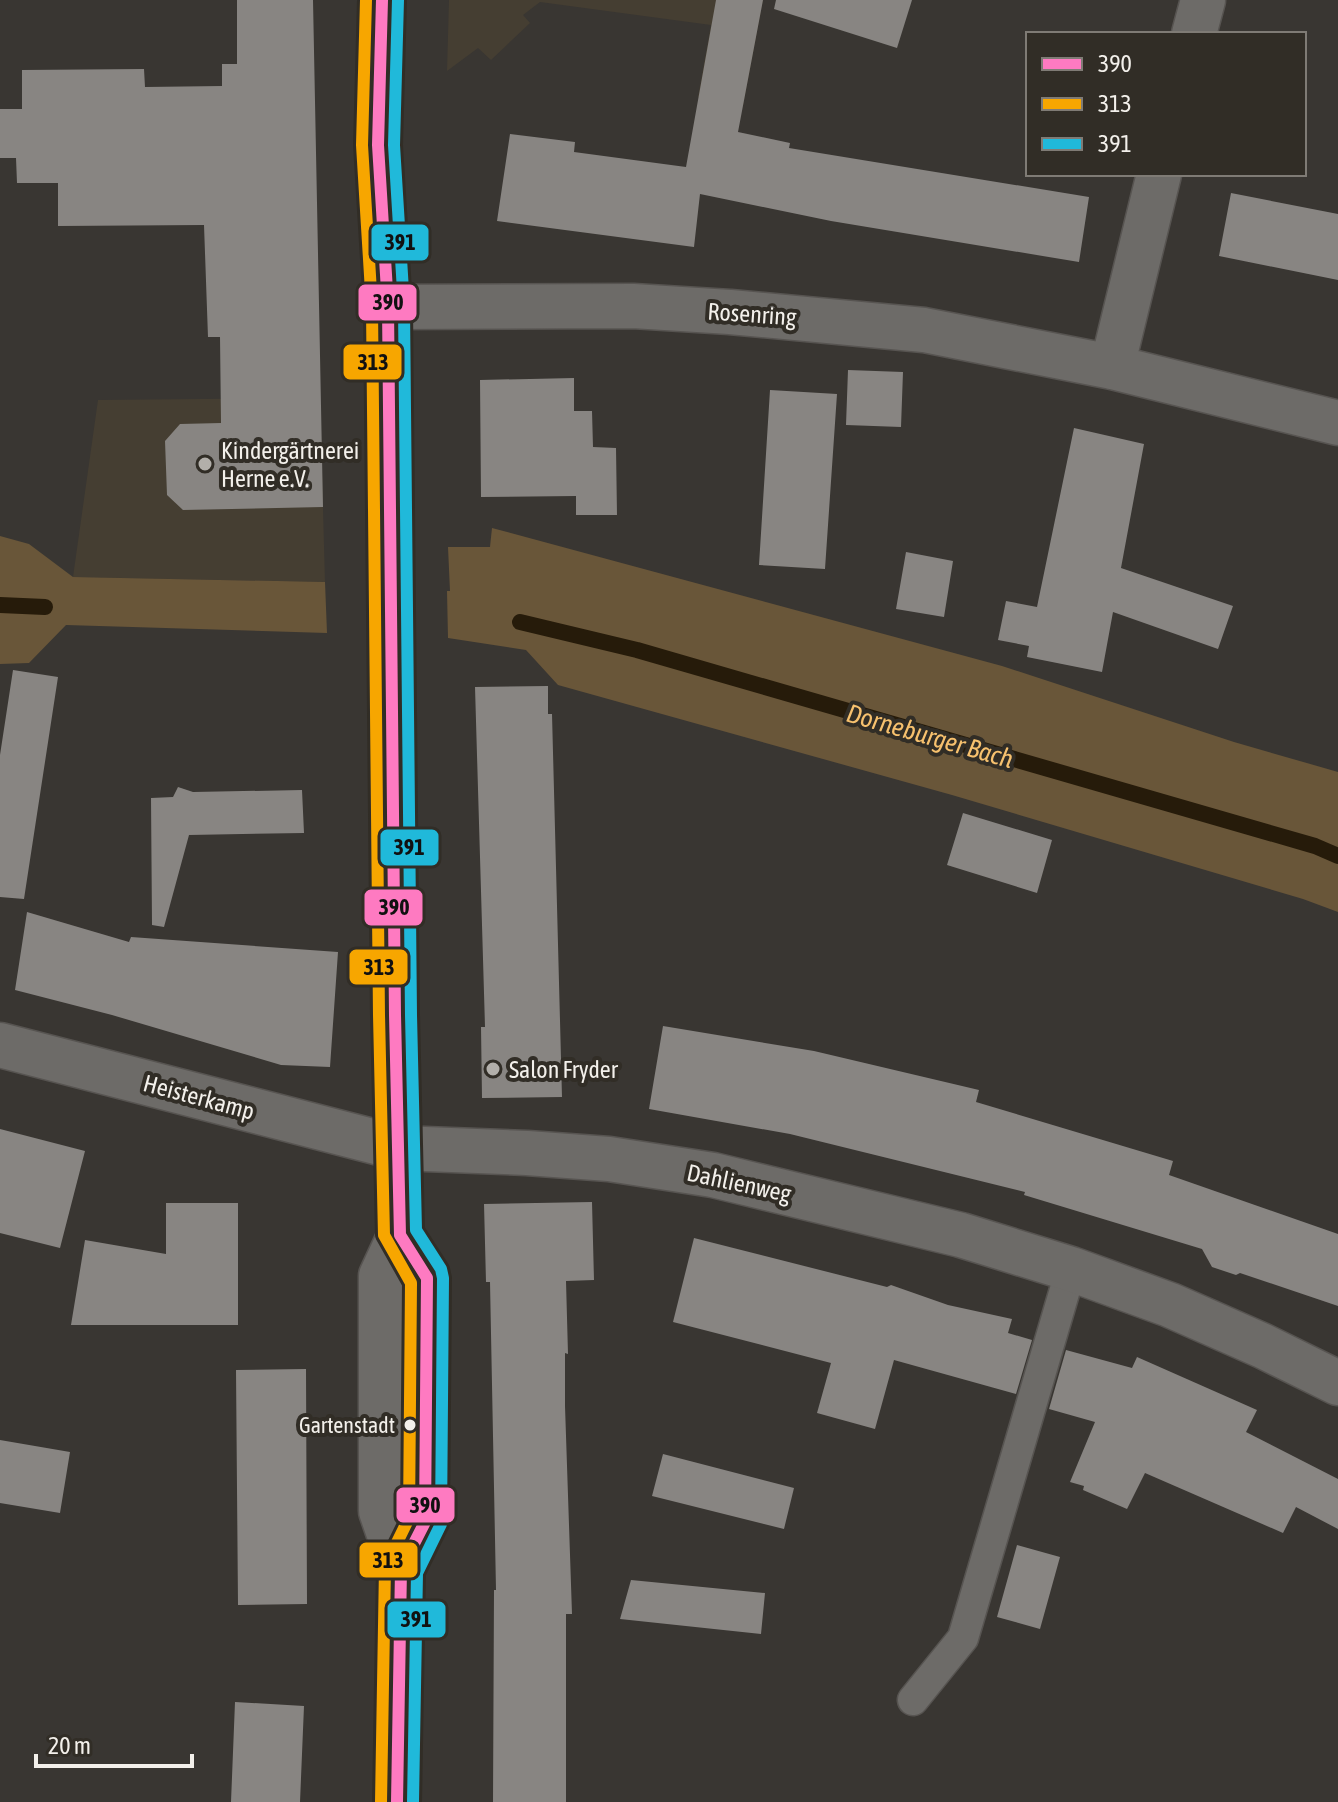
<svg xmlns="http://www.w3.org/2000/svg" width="1338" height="1802" font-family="'Asap Condensed',sans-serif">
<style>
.built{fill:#453e32}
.green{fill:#695639}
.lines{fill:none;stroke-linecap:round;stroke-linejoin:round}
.stream{stroke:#261b0a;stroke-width:16}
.building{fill:#888582}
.lane-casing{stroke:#575451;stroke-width:33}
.street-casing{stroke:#575451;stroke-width:47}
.secondary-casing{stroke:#575451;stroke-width:47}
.lane{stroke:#6d6b68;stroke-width:30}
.street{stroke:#6d6b68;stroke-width:44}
.secondary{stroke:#6d6b68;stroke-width:44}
.bus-1-casing{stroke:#312d26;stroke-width:18}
.bus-2-casing{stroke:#312d26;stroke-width:18}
.bus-3-casing{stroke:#312d26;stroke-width:18}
.bus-1{stroke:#fe7ac1;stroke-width:12}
.bus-2{stroke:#f7a600;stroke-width:12}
.bus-3{stroke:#20b9da;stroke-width:12}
.poi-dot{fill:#b2afaa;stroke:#312d26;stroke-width:3}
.bus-dot{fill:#f3f0eb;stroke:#312d26;stroke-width:3}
.labels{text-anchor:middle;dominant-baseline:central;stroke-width:8;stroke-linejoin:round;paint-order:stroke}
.bus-label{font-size:22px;fill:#f3f0eb;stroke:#312d26;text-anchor:end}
.street-label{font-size:24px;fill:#f3f0eb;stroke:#312d26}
.poi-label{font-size:24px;fill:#f3f0eb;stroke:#312d26;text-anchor:start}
.water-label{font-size:26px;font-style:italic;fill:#f7c16e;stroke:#312d26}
.line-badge{stroke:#312d26;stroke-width:3}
.pale-badge-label{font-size:22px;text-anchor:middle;font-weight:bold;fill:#111}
</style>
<rect width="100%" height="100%" fill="#393632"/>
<!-- built -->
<path class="built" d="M 449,0 L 763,0 L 743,106 L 698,97 L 711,25 L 540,2 L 523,15 L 530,23 L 491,60 L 478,48 L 447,71 Z
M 320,398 L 325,582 L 73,577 L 98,400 Z"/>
<!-- green -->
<path class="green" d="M 492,528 L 1002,666 L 1234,742 L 1338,772 L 1338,912 L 1303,899 L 952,795 L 558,685 L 526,650 L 448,638 L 447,591 L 450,591 L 448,547 L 490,547 Z
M 0,536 L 29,544 L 73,577 L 325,582 L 327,633 L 66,625 L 29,663 L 0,664 Z"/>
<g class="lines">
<!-- stream -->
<path class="stream" d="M 0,605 L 45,607
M 520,622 L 637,650 L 1315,846 L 1338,856"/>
</g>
<!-- building -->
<path class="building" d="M 237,0 L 313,0 L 323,507 L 183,510 L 167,495 L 165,441 L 180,424 L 221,423 L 220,337 L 208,337 L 204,225 L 58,226 L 58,183 L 17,183 L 16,158 L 0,158 L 0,109 L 22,109 L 22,70 L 144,69 L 145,87 L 222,86 L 222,64 L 237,64 Z
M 716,0 L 763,0 L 738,132 L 790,143 L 789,148 L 1089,197 L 1079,262 L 831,221 L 700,194 L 694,247 L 497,221 L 510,134 L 575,142 L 574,152 L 686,167 Z
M 776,0 L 912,0 L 897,48 L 774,9 Z
M 1231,193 L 1338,214 L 1338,280 L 1219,256 Z
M 848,370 L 903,372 L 901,427 L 846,425 Z
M 574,378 L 574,411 L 592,411 L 593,447 L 616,448 L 617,515 L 576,515 L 576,496 L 481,497 L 480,380 Z
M 770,390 L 837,394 L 825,569 L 759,565 Z
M 1074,428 L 1144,444 L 1121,568 L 1233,606 L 1218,649 L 1113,612 L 1102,672 L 1027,657 L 1029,646 L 998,640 L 1006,601 L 1037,607 Z
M 906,552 L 953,561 L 944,617 L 896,609 Z
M 13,670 L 58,677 L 24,899 L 0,897 L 0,755 Z
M 548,686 L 548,714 L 552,714 L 562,1097 L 482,1098 L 481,1027 L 485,1027 L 475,687 Z
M 178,787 L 193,792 L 302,790 L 304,833 L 189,835 L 164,927 L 152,925 L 151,798 L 173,797 Z
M 963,813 L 1052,840 L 1037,893 L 947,865 Z
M 27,912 L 129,942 L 131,937 L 338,952 L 330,1067 L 281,1065 L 112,1015 L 15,990 Z
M 663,1026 L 814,1051 L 979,1090 L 976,1102 L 1173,1161 L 1169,1175 L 1338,1234 L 1338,1306 L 1240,1273 L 1236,1275 L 1212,1267 L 1202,1249 L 1024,1195 L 1025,1192 L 790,1134 L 649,1109 Z
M 0,1129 L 85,1151 L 60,1248 L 0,1233 Z
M 592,1202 L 594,1280 L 566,1281 L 568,1354 L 565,1353 L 565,1406 L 572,1614 L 566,1614 L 566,1802 L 493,1802 L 494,1590 L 496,1590 L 490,1282 L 486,1282 L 484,1204 Z
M 166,1203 L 238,1203 L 238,1325 L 71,1325 L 85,1240 L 166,1254 Z
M 694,1238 L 887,1287 L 891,1285 L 948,1305 L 1012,1319 L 1008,1333 L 1032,1340 L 1016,1394 L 894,1360 L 875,1429 L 817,1413 L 831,1363 L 673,1322 Z
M 1066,1350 L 1132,1368 L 1137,1357 L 1257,1410 L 1246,1432 L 1338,1479 L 1338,1529 L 1296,1507 L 1283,1533 L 1145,1473 L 1127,1509 L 1083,1490 L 1084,1486 L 1070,1482 L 1095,1422 L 1049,1409 Z
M 306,1369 L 307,1604 L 238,1605 L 236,1370 Z
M 0,1440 L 70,1452 L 60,1513 L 0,1503 Z
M 663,1454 L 794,1488 L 784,1529 L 652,1496 Z
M 1017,1545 L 1060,1557 L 1040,1629 L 997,1617 Z
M 631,1580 L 765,1593 L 761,1634 L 620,1619 Z
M 235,1702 L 304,1706 L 300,1802 L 231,1802 Z"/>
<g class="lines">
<defs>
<path id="lane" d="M 913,1700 L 963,1638 L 1071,1269"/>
<path id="street" d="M 1194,34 L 1203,0
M 388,307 L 633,306 L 730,312 L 924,330 L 1112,367 L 1338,423
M 1112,367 L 1159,174
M 0,1045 L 399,1148 L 527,1153 L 609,1159 L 713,1175 L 961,1235 L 1071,1269 L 1170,1305 L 1263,1346 L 1338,1383"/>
<path id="secondary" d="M 382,0 L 378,145 L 388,307 L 395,1015 L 400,1235 L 381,1276 L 381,1511 L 401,1569 L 397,1802
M 400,1235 L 427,1278 L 425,1522 L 401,1569"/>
</defs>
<!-- lane casing -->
<use href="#lane" class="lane-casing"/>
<!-- street casing -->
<use href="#street" class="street-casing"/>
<!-- secondary casing -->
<use href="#secondary" class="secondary-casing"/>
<!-- lane -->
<use href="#lane" class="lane"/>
<!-- street -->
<use href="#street" class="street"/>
<!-- secondary -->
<use href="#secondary" class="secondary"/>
<defs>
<path id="bus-1" d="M 382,0 L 378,145 L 388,307 L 395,1015 L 400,1235 L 427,1278 L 425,1522 L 401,1569 L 397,1802"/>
<path id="bus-2" d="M 366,0 L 362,145 L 372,308 L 379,1015 L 384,1235 L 411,1283 L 409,1518 L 385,1567 L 381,1802"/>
<path id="bus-3" d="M 398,0 L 394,145 L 404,307 L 411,1015 L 416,1230 L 441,1269 L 443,1278 L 441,1524 L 417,1573 L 413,1802"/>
</defs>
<!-- bus-1 casing -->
<use href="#bus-1" class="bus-1-casing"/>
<!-- bus-2 casing -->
<use href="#bus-2" class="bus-2-casing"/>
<!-- bus-3 casing -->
<use href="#bus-3" class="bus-3-casing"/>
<!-- bus-1 -->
<use href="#bus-1" class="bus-1"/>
<!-- bus-2 -->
<use href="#bus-2" class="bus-2"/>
<!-- bus-3 -->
<use href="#bus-3" class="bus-3"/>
</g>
<!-- markers -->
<g class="poi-dot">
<circle cx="205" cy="464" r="8"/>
<circle cx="493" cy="1069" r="8"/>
</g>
<circle class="bus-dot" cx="410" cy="1425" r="7"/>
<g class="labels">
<!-- bus labels -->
<g class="bus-label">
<text x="395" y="1425">Gartenstadt</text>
</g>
<!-- street labels -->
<g class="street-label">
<text transform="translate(752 314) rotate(4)">Rosenring</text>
<text transform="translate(199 1097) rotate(15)">Heisterkamp</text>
<text transform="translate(739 1183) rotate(12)">Dahlienweg</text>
</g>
<!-- poi labels -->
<g class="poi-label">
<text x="221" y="450">Kindergärtnerei<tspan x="221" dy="28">Herne e.V.</tspan></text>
<text x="509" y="1069">Salon Fryder</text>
</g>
<!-- water labels -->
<g class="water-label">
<text transform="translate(930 736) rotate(16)">Dorneburger Bach</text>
</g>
</g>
<g class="line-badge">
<rect x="370" y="223" width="60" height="39" rx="8" fill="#20b9da"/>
<rect x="357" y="283" width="61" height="39" rx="8" fill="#fe7ac1"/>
<rect x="342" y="343" width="61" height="38" rx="8" fill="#f7a600"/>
<rect x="379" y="828" width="61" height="39" rx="8" fill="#20b9da"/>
<rect x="363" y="888" width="61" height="39" rx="8" fill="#fe7ac1"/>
<rect x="348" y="948" width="61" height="38" rx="8" fill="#f7a600"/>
<rect x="395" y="1486" width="61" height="38" rx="8" fill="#fe7ac1"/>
<rect x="358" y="1541" width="61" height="38" rx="8" fill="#f7a600"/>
<rect x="386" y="1600" width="61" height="39" rx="8" fill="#20b9da"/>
</g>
<g class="pale-badge-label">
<text x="400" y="250">391</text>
<text x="388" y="310">390</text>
<text x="373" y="370">313</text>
<text x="409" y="855">391</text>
<text x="394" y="915">390</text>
<text x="379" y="975">313</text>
<text x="425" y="1513">390</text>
<text x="388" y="1568">313</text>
<text x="416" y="1627">391</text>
</g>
<!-- legend -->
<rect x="1026" y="32" width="280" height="144" fill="#312d26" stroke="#7f7b75" stroke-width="2"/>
<rect x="1042" y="58" width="40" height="12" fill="#fe7ac1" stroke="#7f7b75" stroke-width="2"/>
<text x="1098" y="72" font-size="24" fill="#f3f0eb">390</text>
<rect x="1042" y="98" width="40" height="12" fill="#f7a600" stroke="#7f7b75" stroke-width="2"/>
<text x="1098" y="112" font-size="24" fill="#f3f0eb">313</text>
<rect x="1042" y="138" width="40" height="12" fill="#20b9da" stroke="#7f7b75" stroke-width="2"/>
<text x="1098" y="152" font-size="24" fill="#f3f0eb">391</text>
<!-- scale -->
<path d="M36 1754v12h156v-12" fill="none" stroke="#f3f0eb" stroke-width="4"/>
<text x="48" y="1754" font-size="24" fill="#f3f0eb" stroke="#312d26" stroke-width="6" paint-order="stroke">20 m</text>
</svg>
